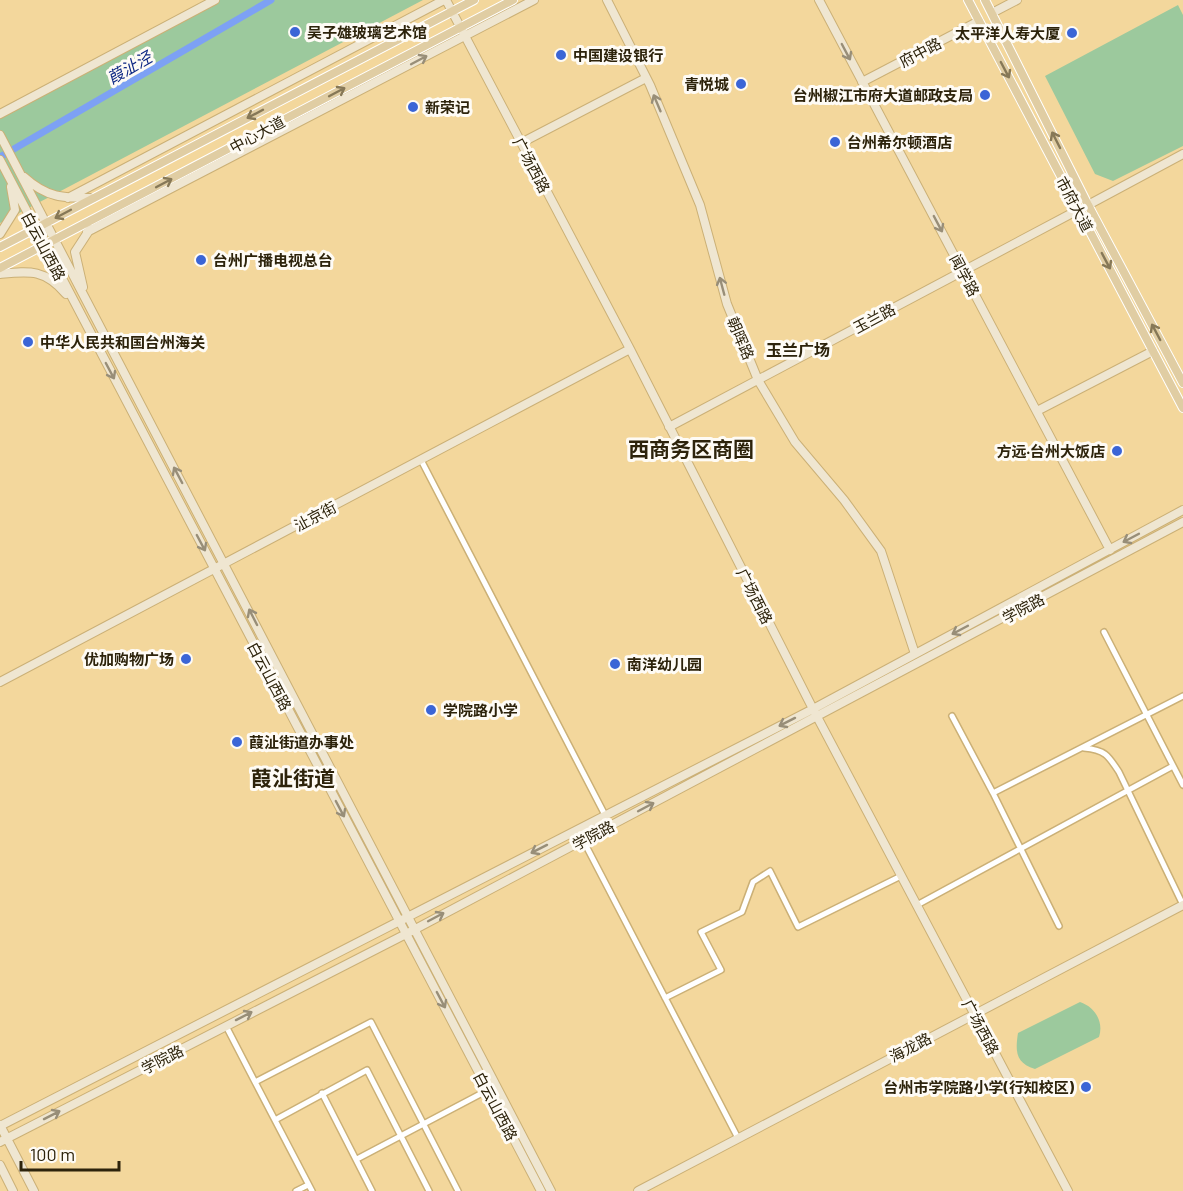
<svg xmlns="http://www.w3.org/2000/svg" width="1183" height="1191" font-family="Barlow,'Noto Sans SC',sans-serif">
<style>
.green{fill:#9cc99d}
.lines{fill:none;stroke-linecap:round;stroke-linejoin:round}
.canal{stroke:#7da1f4;stroke-width:7}
.street-casing{stroke:#cbb076;stroke-width:8}
.secondary-casing{stroke:#cbb076;stroke-width:10}
.primary-casing{stroke:#fff;stroke-width:10}
.street{stroke:#fff;stroke-width:5}
.secondary{stroke:#efe6d1;stroke-width:8}
.primary{stroke:#e0cda3;stroke-width:8}
.oneway{stroke:#988e78}
.oneway2{stroke:#867857}
.poi-dot{fill:#3b65d6;stroke:#fefbf5;stroke-width:2}
.labels{text-anchor:middle;dominant-baseline:central;stroke-width:6;stroke-linejoin:round;paint-order:stroke}
.poi-label{font-size:15px;font-weight:bold;fill:#2d230b;stroke:#fefbf5;text-anchor:start}
.street-label{font-size:15px;fill:#2d230b;stroke:#fefbf5}
.water-label{font-size:16px;font-style:italic;fill:#0c2683;stroke:#fefbf5}
.neighbourhood-label{font-size:16px;font-weight:bold;fill:#2d230b;stroke:#fefbf5}
.district-label{font-size:21px;font-weight:bold;fill:#2d230b;stroke:#fefbf5}
</style>
<rect width="100%" height="100%" fill="#f3d79c"/>
<!-- green -->
<path class="green" d="M 215,0 L 423,0 L 0,223 L 0,114 Z
M 1178,5 L 1183,15 L 1183,146 L 1113,181 L 1095,174 L 1045,76 Z
M 1080,1002 C 1095,1007 1104,1022 1099,1037 L 1035,1069 C 1016,1063 1015,1052 1018,1033 Z"/>
<g class="lines">
<!-- canal -->
<path class="canal" d="M 0,157 L 271,0"/>
<defs>
<path id="street" d="M 421,460 L 605,815
M 1104,632 L 1183,785
M 952,716 L 993,793 L 1059,926
M 1084,748 C 1105,750 1108,755 1119,772 L 1183,905
M 993,793 L 1183,696
M 583,840 L 738,1138
M 917,905 L 1173,766
M 665,998 L 721,970 L 701,932 L 742,912 L 753,882 L 770,871 L 798,927 L 901,876
M 226,1026 L 255,1082 L 371,1022 L 458,1191
M 255,1082 L 312,1191
M 322,1093 L 372,1191
M 275,1120 L 367,1070 L 429,1191
M 357,1159 L 488,1090
M 296,1191 L 308,1185"/>
<path id="secondary" d="M 446,0 L 630,349 L 813,709 L 1068,1191
M 607,0 L 650,85 L 700,205 L 727,304 L 758,380 L 795,442 L 844,500 L 881,551 L 915,654
M 819,0 L 1110,550
M 992,13 L 1017,0
M 862,82 L 979,21
M 0,114 L 215,0
M 0,135 L 551,1191
M 521,143 L 646,78
M 0,160 L 541,1191
M 24,177 C 47,198 63,198 93,198
M 68,198 L 444,0
M 1088,205 L 1183,154
M 87,232 L 534,0
M 0,234 L 15,210 L 11,187
M 0,274 C 30,271 45,269 66,294
M 83,287 L 75,252 L 90,229
M 1037,411 L 1153,351
M 669,427 L 1078,210
M 0,682 L 630,349
M 0,1125 L 34,1191
M 0,1126 L 813,709 L 1183,510
M 0,1142 L 406,934 L 1183,522
M 0,1165 L 13,1191
M 638,1191 L 1183,905"/>
<path id="primary" d="M 968,0 L 1183,408
M 985,0 L 1088,205 L 1183,383
M 0,247 L 474,0
M 0,268 L 513,0"/>
</defs>
<!-- street casing -->
<use href="#street" class="street-casing"/>
<!-- secondary casing -->
<use href="#secondary" class="secondary-casing"/>
<!-- primary casing -->
<use href="#primary" class="primary-casing"/>
<!-- street -->
<use href="#street" class="street"/>
<!-- secondary -->
<use href="#secondary" class="secondary"/>
<!-- primary -->
<use href="#primary" class="primary"/>
</g>
<!-- one-way arrows -->
<defs><path id="oneway-shaft" d="M-6 0H5M1.5-3L5.5 0L1.5 3" fill="none" stroke-width="1.6" stroke-linecap="round" stroke-linejoin="round" transform="scale(1.5)"/></defs>
<g class="oneway">
<use href="#oneway-shaft" transform="translate(846 52) rotate(62)"/>
<use href="#oneway-shaft" transform="translate(419 60) rotate(-28)"/>
<use href="#oneway-shaft" transform="translate(657 103) rotate(-113)"/>
<use href="#oneway-shaft" transform="translate(938 224) rotate(62)"/>
<use href="#oneway-shaft" transform="translate(722 286) rotate(-105)"/>
<use href="#oneway-shaft" transform="translate(110 371) rotate(62)"/>
<use href="#oneway-shaft" transform="translate(178 475) rotate(-118)"/>
<use href="#oneway-shaft" transform="translate(1131 538) rotate(152)"/>
<use href="#oneway-shaft" transform="translate(201 543) rotate(62)"/>
<use href="#oneway-shaft" transform="translate(253 617) rotate(-117)"/>
<use href="#oneway-shaft" transform="translate(960 630) rotate(152)"/>
<use href="#oneway-shaft" transform="translate(787 722) rotate(153)"/>
<use href="#oneway-shaft" transform="translate(646 807) rotate(-28)"/>
<use href="#oneway-shaft" transform="translate(340 809) rotate(62)"/>
<use href="#oneway-shaft" transform="translate(539 849) rotate(153)"/>
<use href="#oneway-shaft" transform="translate(436 917) rotate(-28)"/>
<use href="#oneway-shaft" transform="translate(441 1000) rotate(62)"/>
<use href="#oneway-shaft" transform="translate(244 1016) rotate(-27)"/>
<use href="#oneway-shaft" transform="translate(52 1115) rotate(-27)"/>
</g>
<g class="oneway2">
<use href="#oneway-shaft" transform="translate(1005 70) rotate(62)"/>
<use href="#oneway-shaft" transform="translate(337 92) rotate(-28)"/>
<use href="#oneway-shaft" transform="translate(255 114) rotate(152)"/>
<use href="#oneway-shaft" transform="translate(1056 140) rotate(-117)"/>
<use href="#oneway-shaft" transform="translate(164 183) rotate(-28)"/>
<use href="#oneway-shaft" transform="translate(63 214) rotate(152)"/>
<use href="#oneway-shaft" transform="translate(1106 261) rotate(62)"/>
<use href="#oneway-shaft" transform="translate(1156 332) rotate(-118)"/>
</g>
<!-- markers -->
<g class="poi-dot">
<circle cx="295" cy="32" r="6"/>
<circle cx="1072" cy="33" r="6"/>
<circle cx="561" cy="55" r="6"/>
<circle cx="741" cy="84" r="6"/>
<circle cx="985" cy="95" r="6"/>
<circle cx="413" cy="107" r="6"/>
<circle cx="835" cy="142" r="6"/>
<circle cx="201" cy="260" r="6"/>
<circle cx="28" cy="342" r="6"/>
<circle cx="1117" cy="451" r="6"/>
<circle cx="186" cy="659" r="6"/>
<circle cx="615" cy="664" r="6"/>
<circle cx="431" cy="710" r="6"/>
<circle cx="237" cy="742" r="6"/>
<circle cx="1086" cy="1087" r="6"/>
</g>
<g class="labels">
<!-- poi labels -->
<g class="poi-label">
<text x="307" y="32">吴子雄玻璃艺术馆</text>
<text x="1060" y="33" text-anchor="end">太平洋人寿大厦</text>
<text x="573" y="55">中国建设银行</text>
<text x="729" y="84" text-anchor="end">青悦城</text>
<text x="973" y="95" text-anchor="end">台州椒江市府大道邮政支局</text>
<text x="425" y="107">新荣记</text>
<text x="847" y="142">台州希尔顿酒店</text>
<text x="213" y="260">台州广播电视总台</text>
<text x="40" y="342">中华人民共和国台州海关</text>
<text x="1105" y="451" text-anchor="end">方远·台州大饭店</text>
<text x="174" y="659" text-anchor="end">优加购物广场</text>
<text x="627" y="664">南洋幼儿园</text>
<text x="443" y="710">学院路小学</text>
<text x="249" y="742">葭沚街道办事处</text>
<text x="1074" y="1087" text-anchor="end">台州市学院路小学(行知校区)</text>
</g>
<!-- street labels -->
<g class="street-label">
<text transform="translate(920 52) rotate(-28)">府中路</text>
<text transform="translate(257 134) rotate(-28)">中心大道</text>
<text transform="translate(532 165) rotate(62)">广场西路</text>
<text transform="translate(1075 204) rotate(62)">市府大道</text>
<text transform="translate(44 246) rotate(62)">白云山西路</text>
<text transform="translate(965 275) rotate(62)">闻学路</text>
<text transform="translate(874 318) rotate(-28)">玉兰路</text>
<text transform="translate(741 338) rotate(67)">朝晖路</text>
<text transform="translate(315 516) rotate(-28)">沚京街</text>
<text transform="translate(755 596) rotate(63)">广场西路</text>
<text transform="translate(1023 608) rotate(-28)">学院路</text>
<text transform="translate(270 676) rotate(62)">白云山西路</text>
<text transform="translate(593 835) rotate(-28)">学院路</text>
<text transform="translate(981 1027) rotate(62)">广场西路</text>
<text transform="translate(910 1047) rotate(-28)">海龙路</text>
<text transform="translate(162 1059) rotate(-27)">学院路</text>
<text transform="translate(496 1106) rotate(62)">白云山西路</text>
</g>
<!-- water labels -->
<g class="water-label">
<text transform="translate(129 67) rotate(-30)">葭沚泾</text>
</g>
<!-- neighbourhood labels -->
<g class="neighbourhood-label">
<text x="798" y="349">玉兰广场</text>
</g>
<!-- district labels -->
<g class="district-label">
<text x="691" y="448">西商务区商圈</text>
<text x="293" y="777">葭沚街道</text>
</g>
</g>
<!-- scale -->
<path d="M21 1161v9h98v-9" fill="none" stroke="#2d230b" stroke-width="3"/>
<text x="30" y="1161" font-size="18" fill="#2d230b" stroke="#fefbf5" stroke-width="4.5" paint-order="stroke">100 m</text>
</svg>
